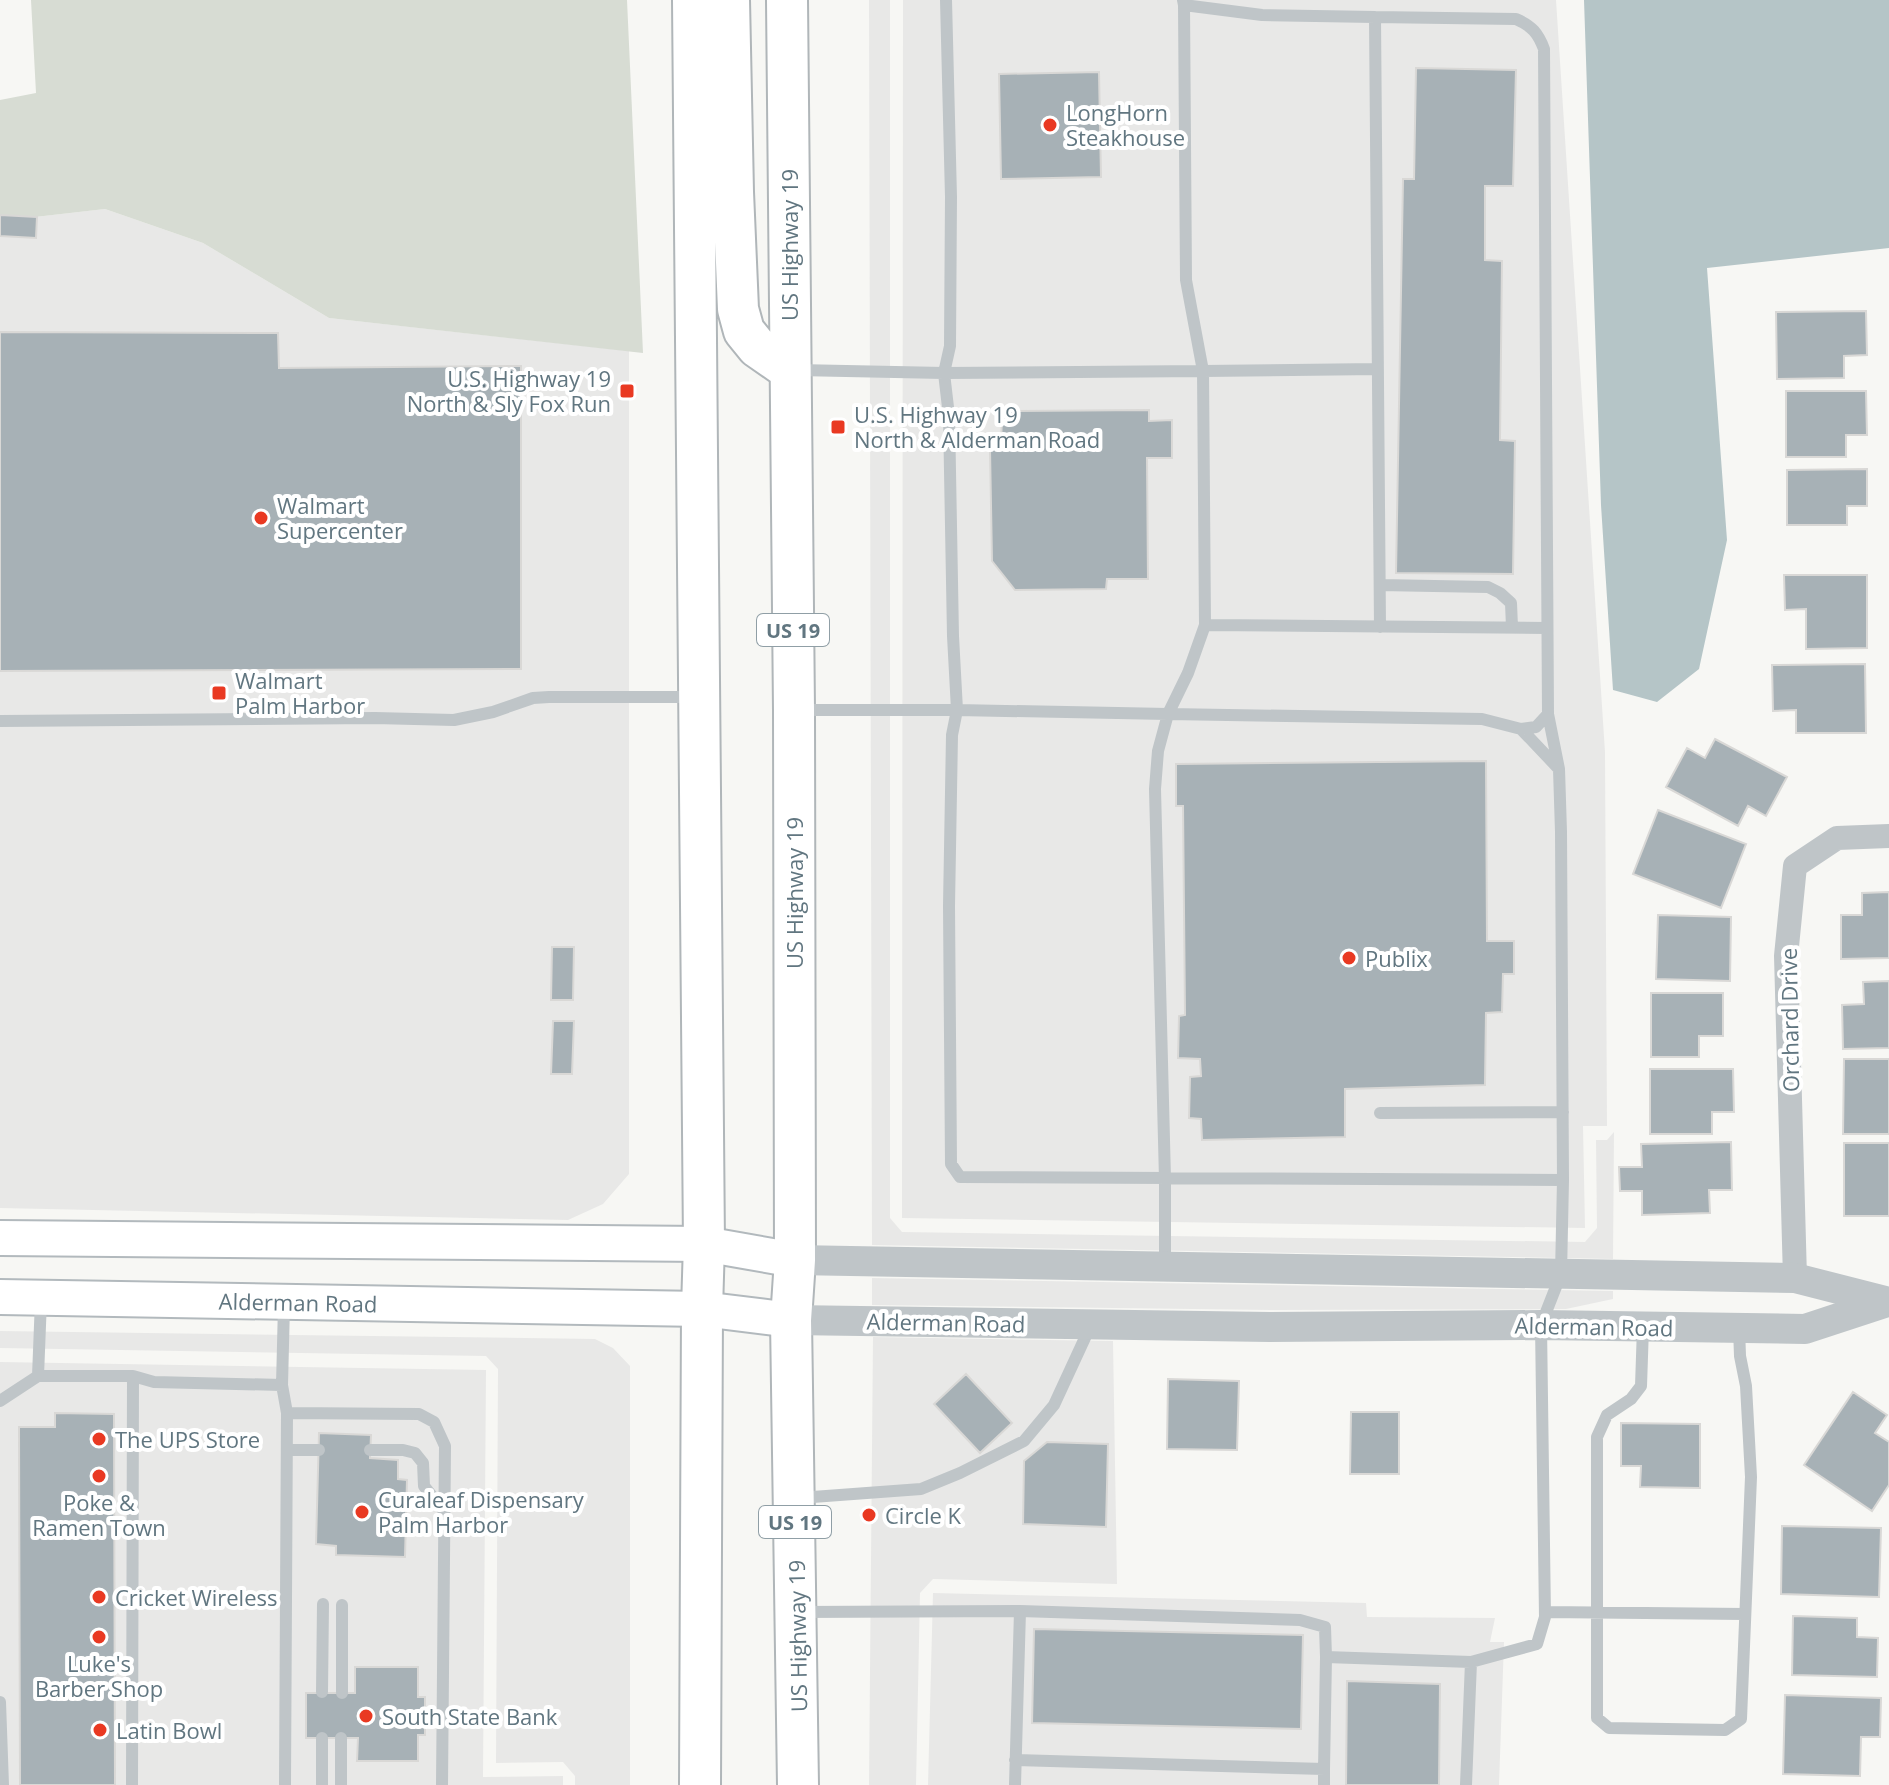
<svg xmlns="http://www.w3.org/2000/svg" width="1889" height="1785" font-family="'Open Sans',sans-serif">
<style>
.built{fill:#e8e8e7}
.green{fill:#d7dcd3}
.water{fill:#b5c5c7}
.building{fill:#a7b1b6;stroke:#d9d8d6;stroke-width:2}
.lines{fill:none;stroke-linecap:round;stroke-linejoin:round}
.secondary-casing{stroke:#b2b9bd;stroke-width:38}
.trunk-casing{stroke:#b0b6b9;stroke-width:44}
.service{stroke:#bfc5c8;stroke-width:12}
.minor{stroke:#bfc5c8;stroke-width:24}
.tertiary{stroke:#bfc5c8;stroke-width:30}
.secondary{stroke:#fff;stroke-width:34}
.trunk{stroke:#fff;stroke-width:40}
.poi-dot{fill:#e93922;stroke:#fff;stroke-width:3}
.labels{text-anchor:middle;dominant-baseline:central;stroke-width:8;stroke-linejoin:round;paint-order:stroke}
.shield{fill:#fff;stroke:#909fa6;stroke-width:2}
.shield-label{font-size:20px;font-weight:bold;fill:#617680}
.poi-label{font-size:22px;fill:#617680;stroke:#fff;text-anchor:start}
.street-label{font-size:22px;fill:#617680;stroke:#fff}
</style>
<rect width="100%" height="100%" fill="#f7f7f4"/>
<!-- built -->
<path class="built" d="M 869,0 L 890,0 L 890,1218 L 902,1232 L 1585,1242 L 1597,1228 L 1596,1140 L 1607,1140 L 1614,1132 L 1613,1259 L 872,1245 Z
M 903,0 L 1556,0 L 1605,752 L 1607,1126 L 1583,1126 L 1585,1228 L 902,1218 Z
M 105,209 L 203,243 L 329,318 L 629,351 L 629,1174 L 603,1204 L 568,1220 L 0,1208 L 0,221 Z
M 872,1278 L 1613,1291 L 1613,1299 L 1566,1309 L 1271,1310 L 872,1305 Z
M 0,1331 L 595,1339 L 613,1348 L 630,1366 L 630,1785 L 575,1785 L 575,1776 L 563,1762 L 496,1763 L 498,1369 L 486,1356 L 0,1348 Z
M 873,1337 L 1113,1341 L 1117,1584 L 933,1579 L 920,1593 L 916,1785 L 869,1785 Z
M 0,1362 L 486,1370 L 483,1777 L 563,1776 L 563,1785 L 0,1785 Z
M 933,1593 L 1366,1603 L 1367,1617 L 1495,1618 L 1490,1642 L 1504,1642 L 1499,1785 L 928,1785 Z"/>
<!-- green -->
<path class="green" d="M 31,0 L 627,0 L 643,353 L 329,318 L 203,243 L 105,209 L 0,221 L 0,100 L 36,93 Z"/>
<!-- water -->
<path class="water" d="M 1584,0 L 1889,0 L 1889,248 L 1707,268 L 1727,540 L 1699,669 L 1657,702 L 1613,690 L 1601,505 Z"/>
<!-- building -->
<path class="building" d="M 1416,68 L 1516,70 L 1513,186 L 1485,186 L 1485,260 L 1502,261 L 1500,440 L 1515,441 L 1513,574 L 1396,573 L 1403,179 L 1414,179 Z
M 1099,72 L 1101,177 L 1001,179 L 999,74 Z
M 0,215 L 37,217 L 36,238 L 0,236 Z
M 1866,311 L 1867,355 L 1844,356 L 1844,378 L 1777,379 L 1776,312 Z
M 0,332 L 278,333 L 279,368 L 521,366 L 521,669 L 0,671 Z
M 1786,391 L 1866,391 L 1867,435 L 1846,435 L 1846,457 L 1786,457 Z
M 1149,410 L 1149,421 L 1172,420 L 1172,458 L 1147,458 L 1148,579 L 1107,579 L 1106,589 L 1015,590 L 992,561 L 990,449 L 1001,449 L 1002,411 Z
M 1867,469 L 1867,506 L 1847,506 L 1847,525 L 1787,525 L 1787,470 Z
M 1784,575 L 1867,575 L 1867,648 L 1806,649 L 1806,609 L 1785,610 Z
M 1865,664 L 1866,733 L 1796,733 L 1796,710 L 1773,711 L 1772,665 Z
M 1715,739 L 1787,777 L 1766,816 L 1748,806 L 1738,826 L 1666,787 L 1687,748 L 1705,758 Z
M 1486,761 L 1487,941 L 1514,941 L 1514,974 L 1503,974 L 1502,1012 L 1486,1013 L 1485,1085 L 1345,1089 L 1345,1137 L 1202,1140 L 1201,1119 L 1189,1118 L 1190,1077 L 1201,1076 L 1200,1059 L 1178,1058 L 1179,1016 L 1185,1015 L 1183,806 L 1176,806 L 1176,764 Z
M 1658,810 L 1746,844 L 1721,908 L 1633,874 Z
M 1889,892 L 1889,958 L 1841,959 L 1841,915 L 1862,915 L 1862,893 Z
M 1658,915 L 1731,917 L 1730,981 L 1656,979 Z
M 552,947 L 574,947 L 573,1000 L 551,1000 Z
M 1889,981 L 1889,1048 L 1843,1049 L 1842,1005 L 1864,1004 L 1863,982 Z
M 1651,993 L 1723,993 L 1723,1036 L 1699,1036 L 1699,1057 L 1651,1057 Z
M 553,1021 L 574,1021 L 572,1074 L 551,1074 Z
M 1844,1059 L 1889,1059 L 1889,1134 L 1843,1134 Z
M 1650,1069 L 1733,1069 L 1734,1112 L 1712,1112 L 1712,1134 L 1650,1134 Z
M 1731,1142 L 1732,1190 L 1709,1190 L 1710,1213 L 1642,1215 L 1642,1191 L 1620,1191 L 1619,1167 L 1642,1167 L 1641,1144 Z
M 1844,1143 L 1889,1143 L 1889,1216 L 1844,1216 Z
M 966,1374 L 1012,1423 L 980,1453 L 934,1404 Z
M 1168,1379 L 1239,1381 L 1237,1450 L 1167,1449 Z
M 1853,1392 L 1887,1415 L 1875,1433 L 1889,1442 L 1889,1485 L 1872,1511 L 1804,1465 Z
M 1351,1412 L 1399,1412 L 1399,1474 L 1350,1474 Z
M 55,1413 L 114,1414 L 115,1785 L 20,1785 L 19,1427 L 55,1427 Z
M 1621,1423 L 1700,1424 L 1700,1488 L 1640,1487 L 1641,1466 L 1621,1466 Z
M 319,1433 L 371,1435 L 370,1458 L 398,1460 L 398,1479 L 407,1480 L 405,1557 L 336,1555 L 336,1546 L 316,1544 Z
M 1047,1442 L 1108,1444 L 1106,1527 L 1023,1524 L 1024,1461 Z
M 1782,1526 L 1881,1528 L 1879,1597 L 1781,1594 Z
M 1793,1616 L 1857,1618 L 1857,1637 L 1878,1638 L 1877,1677 L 1792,1675 Z
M 1034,1629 L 1303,1635 L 1301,1729 L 1032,1723 Z
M 355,1667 L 418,1667 L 418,1697 L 425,1697 L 425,1735 L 418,1735 L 418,1761 L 357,1761 L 358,1738 L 306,1738 L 306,1693 L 355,1693 Z
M 1347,1681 L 1440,1684 L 1439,1785 L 1346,1785 Z
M 1785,1695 L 1881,1698 L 1880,1737 L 1861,1737 L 1860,1776 L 1783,1774 Z"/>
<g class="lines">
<defs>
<path id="secondary" d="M 0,1238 L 704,1244 L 795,1260
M 0,1297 L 702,1309 L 791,1320"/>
<path id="trunk" d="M 693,0 L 704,1244 L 702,1309 L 700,1785
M 729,0 L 733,192 L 738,309 L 744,331 L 757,347 L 790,370
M 787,0 L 794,710 L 795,1260 L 791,1320 L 798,1785"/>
</defs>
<!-- secondary casing -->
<use href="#secondary" class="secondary-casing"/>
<!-- trunk casing -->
<use href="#trunk" class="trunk-casing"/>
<!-- service -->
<path class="service" d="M 1183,0 L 1184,5 L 1186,280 L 1203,371 L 1378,369
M 1184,5 L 1262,15 L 1375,17 L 1380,627
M 1375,17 L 1516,19 C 1532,26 1538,33 1544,49 L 1548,714 L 1559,769 L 1561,832 L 1563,1180 L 1561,1274 L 1541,1325 L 1545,1617 L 1537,1644 L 1471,1662
M 797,370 L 944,373 L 950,346 L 951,197 L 946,0
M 1380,585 L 1488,587 L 1500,593 L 1511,603 L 1512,627
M 1205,625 L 1546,628
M 797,710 L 957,710 L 1168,714 L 1158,751 L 1155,789 L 1165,1179 L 1165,1266
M 0,721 L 375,718 L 454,720 L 493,712 L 533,698 L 549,697 L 694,697
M 1521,729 L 1536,727 L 1548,714
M 1559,769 L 1521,729 L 1482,719 L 1168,714 L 1188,673 L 1205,625 L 1203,371 L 944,373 L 949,416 L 953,636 L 957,710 L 952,735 L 949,906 L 951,1164 L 960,1177 L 1563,1180
M 1380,1113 L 1563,1112
M 41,1300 L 38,1376 L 133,1376 L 132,1785
M 1643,1327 L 1641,1386 L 1631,1399 L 1607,1415 L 1597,1437 L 1597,1718 L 1609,1728 L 1725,1730 L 1741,1719 L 1751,1477 L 1746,1386 L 1740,1356 L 1739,1328
M 133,1376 L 154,1382 L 282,1385 L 284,1305
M 282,1385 L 287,1413 L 285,1785
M 0,1401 L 38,1376
M 287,1413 L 419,1414 L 434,1422 L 445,1446 L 442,1785
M 287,1450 L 319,1450
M 370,1450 L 403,1450 L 415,1453 L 423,1463 L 424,1486 L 444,1511
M 799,1498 L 921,1489 L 960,1473 L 1024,1441 L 1054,1405 L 1090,1327
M 342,1605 L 342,1693
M 1020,1611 L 1300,1620 L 1325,1627 L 1326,1657
M 800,1612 L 1020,1611 L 1015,1785
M 1545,1612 L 1745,1614
M 322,1692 L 323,1604
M 0,1702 L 3,1785
M 322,1738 L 322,1785
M 1015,1760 L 1324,1769 L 1324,1785
M 1324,1769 L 1326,1657 L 1471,1662 L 1466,1785
M 341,1785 L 341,1738"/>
<!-- minor -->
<path class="minor" d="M 1795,1278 L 1786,956 L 1795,866 L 1837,838 L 1889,836"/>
<!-- tertiary -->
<path class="tertiary" d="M 795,1260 L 1795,1278 L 1889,1302
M 791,1320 L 1270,1327 L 1541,1325 L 1805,1329 L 1887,1302"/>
<!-- secondary -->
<use href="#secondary" class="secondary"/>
<!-- trunk -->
<use href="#trunk" class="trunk"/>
</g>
<!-- markers -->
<g class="poi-dot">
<circle cx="1050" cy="125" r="8"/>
<rect x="619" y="383" width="16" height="16" rx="4"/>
<rect x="830" y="419" width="16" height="16" rx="4"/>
<circle cx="261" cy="518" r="8"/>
<rect x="211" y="685" width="16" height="16" rx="4"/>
<circle cx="1349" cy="958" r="8"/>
<circle cx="99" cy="1439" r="8"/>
<circle cx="99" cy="1476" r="8"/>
<circle cx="362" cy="1512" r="8"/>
<circle cx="869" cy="1515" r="8"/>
<circle cx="99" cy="1597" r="8"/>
<circle cx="99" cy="1637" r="8"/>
<circle cx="366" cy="1716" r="8"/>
<circle cx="100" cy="1730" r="8"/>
</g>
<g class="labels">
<!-- shield labels -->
<g class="shield">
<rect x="757" y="614" width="72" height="32" rx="6"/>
<rect x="759" y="1506" width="72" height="32" rx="6"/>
</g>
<g class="shield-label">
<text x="793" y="630">US 19</text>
<text x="795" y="1522">US 19</text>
</g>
<!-- poi labels -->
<g class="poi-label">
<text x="1066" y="112">LongHorn<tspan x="1066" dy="25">Steakhouse</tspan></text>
<text x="611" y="378" text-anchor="end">U.S. Highway 19<tspan x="611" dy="25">North &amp; Sly Fox Run</tspan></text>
<text x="854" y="414">U.S. Highway 19<tspan x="854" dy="25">North &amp; Alderman Road</tspan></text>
<text x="277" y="505">Walmart<tspan x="277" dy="25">Supercenter</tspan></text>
<text x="235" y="680">Walmart<tspan x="235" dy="25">Palm Harbor</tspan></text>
<text x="1365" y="958">Publix</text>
<text x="115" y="1439">The UPS Store</text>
<text x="378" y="1499">Curaleaf Dispensary<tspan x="378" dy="25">Palm Harbor</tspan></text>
<text x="99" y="1502" text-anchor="middle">Poke &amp;<tspan x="99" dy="25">Ramen Town</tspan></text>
<text x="885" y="1515">Circle K</text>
<text x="115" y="1597">Cricket Wireless</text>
<text x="99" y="1663" text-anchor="middle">Luke's<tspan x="99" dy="25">Barber Shop</tspan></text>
<text x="382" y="1716">South State Bank</text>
<text x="116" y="1730">Latin Bowl</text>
</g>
<!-- street labels -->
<g class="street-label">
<text transform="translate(789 245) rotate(-90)">US Highway 19</text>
<text transform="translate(794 893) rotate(-90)">US Highway 19</text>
<text transform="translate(1789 1020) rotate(-91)">Orchard Drive</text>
<text transform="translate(298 1302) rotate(1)">Alderman Road</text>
<text transform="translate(946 1322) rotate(1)">Alderman Road</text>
<text transform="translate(1594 1326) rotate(1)">Alderman Road</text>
<text transform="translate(797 1636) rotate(-91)">US Highway 19</text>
</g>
</g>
</svg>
